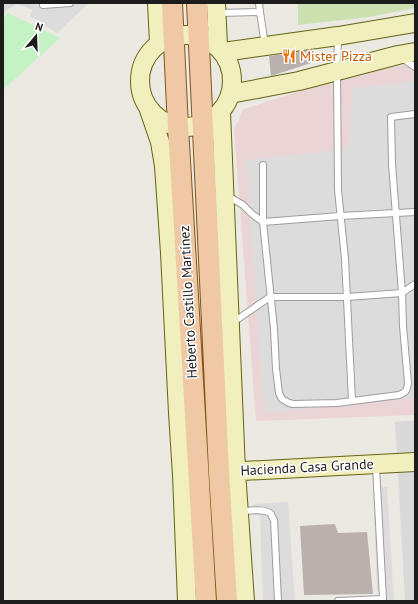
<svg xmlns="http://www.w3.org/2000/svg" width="418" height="604" font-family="'PT Sans',sans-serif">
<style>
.residential{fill:#dad9da}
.commercial{fill:#ebd4d5}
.grass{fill:#cce1af}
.park{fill:#c5f2c5}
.parking{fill:#dcdcdc}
.building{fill:#b9b1ad}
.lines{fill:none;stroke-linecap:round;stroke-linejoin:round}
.lane-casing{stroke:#9d9d9d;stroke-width:8}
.secondary-casing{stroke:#636512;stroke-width:20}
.primary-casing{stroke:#825412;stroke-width:22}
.lane{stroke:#fff;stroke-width:6}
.secondary{stroke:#f1efbd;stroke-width:18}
.primary{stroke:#efc9a5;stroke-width:20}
.labels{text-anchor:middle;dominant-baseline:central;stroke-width:3;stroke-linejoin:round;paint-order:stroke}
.food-label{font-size:14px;fill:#c56008;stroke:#fff;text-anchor:start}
.street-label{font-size:14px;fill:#1c1c1c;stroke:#fff}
</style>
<rect width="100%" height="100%" fill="#ece9e3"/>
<!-- residential -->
<path class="residential" d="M 3,3 L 35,3 L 33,10 L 17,4 L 3,12 Z
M 415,420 L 415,601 L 405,601 L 395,422 Z"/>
<!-- commercial -->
<path class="commercial" d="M 415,63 L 415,415 L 256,421 L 234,129 L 244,109 L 355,74 Z"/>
<!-- grass -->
<path class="grass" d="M 298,3 L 415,3 L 415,8 L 369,17 L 298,25 Z"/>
<!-- park -->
<path class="park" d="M 8,13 L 60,38 L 3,90 L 3,18 Z"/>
<!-- parking -->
<path class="parking" d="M 35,3 L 89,3 L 57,33 L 30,16 Z
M 415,81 L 415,398 L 264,413 L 246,160 L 348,149 L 353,88 Z
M 387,487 L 394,601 L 384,601 L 383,592 L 377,590 L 373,488 Z
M 288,502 L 295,601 L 263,601 L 260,516 L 254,515 L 253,504 Z"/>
<!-- building -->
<path class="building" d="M 308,51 L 311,63 L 271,76 L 269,56 Z
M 335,524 L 338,533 L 367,532 L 373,594 L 304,595 L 300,526 Z"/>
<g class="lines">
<defs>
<path id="lane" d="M 43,5 L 70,3
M 260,12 L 265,45
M 219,13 L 260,12 L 259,3
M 338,37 L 337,71 L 338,190 L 345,259 L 352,401
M 402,58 L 415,67
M 263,165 L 263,222 L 274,329 L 276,369 L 279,393 L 282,399 L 289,403 L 293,404 L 337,403 L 399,395 C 406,392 407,391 408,383 L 403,326 L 402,293 L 392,164 L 391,117 L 415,114
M 228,196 L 243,205 L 252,214 L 263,222 L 340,216 L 415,212
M 232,323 L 270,297 L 347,297 L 402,293 L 415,284
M 240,511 C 247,511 266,508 271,514 C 272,516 273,519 274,520 L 278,601
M 338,601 L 383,599 L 376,466"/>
<path id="secondary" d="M 157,3 L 159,43
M 216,3 L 218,46
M140 81a46 46 0 1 1 92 0a46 46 0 1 1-92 0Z
M 223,52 L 338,36 L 415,23
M 230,94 L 299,81 L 398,55 L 415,52
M 149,110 L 160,142 L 164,166 L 170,253 L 178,413 L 182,475 L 187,601
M 221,112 L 236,471 L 245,601
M 224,472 L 415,462"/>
<path id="primary" d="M 172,3 L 178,127 L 206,601
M 197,3 L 219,472 L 227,601"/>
</defs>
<!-- lane casing -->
<use href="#lane" class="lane-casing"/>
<!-- secondary casing -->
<use href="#secondary" class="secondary-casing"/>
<!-- primary casing -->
<use href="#primary" class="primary-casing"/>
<!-- lane -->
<use href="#lane" class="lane"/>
<!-- secondary -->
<use href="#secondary" class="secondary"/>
<!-- primary -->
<use href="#primary" class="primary"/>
</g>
<!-- icons -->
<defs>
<symbol id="restaurant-bare" viewBox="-9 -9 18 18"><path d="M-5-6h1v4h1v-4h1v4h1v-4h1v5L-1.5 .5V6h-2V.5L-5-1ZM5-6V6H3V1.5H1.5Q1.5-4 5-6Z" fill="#e8710a" stroke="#fff" stroke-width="2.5" paint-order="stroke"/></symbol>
</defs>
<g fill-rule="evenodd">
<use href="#restaurant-bare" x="279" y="46" width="20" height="20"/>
</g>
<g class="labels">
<!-- food labels -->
<g class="food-label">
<text x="300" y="56">Mister Pizza</text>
</g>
<!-- street labels -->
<g class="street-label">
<text transform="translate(188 302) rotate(-93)">Heberto Castillo Martínez</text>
<text transform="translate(307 467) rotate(-3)">Hacienda Casa Grande</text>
</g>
</g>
<!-- border -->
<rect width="418" height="604" fill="none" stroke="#1c1c1c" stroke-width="8"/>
<!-- north arrow -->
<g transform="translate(36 36) rotate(19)" stroke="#ffffff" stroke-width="3" paint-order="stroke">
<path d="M0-3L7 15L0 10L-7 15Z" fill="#1c1c1c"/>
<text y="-6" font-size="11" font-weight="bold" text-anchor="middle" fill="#1c1c1c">N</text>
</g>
</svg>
